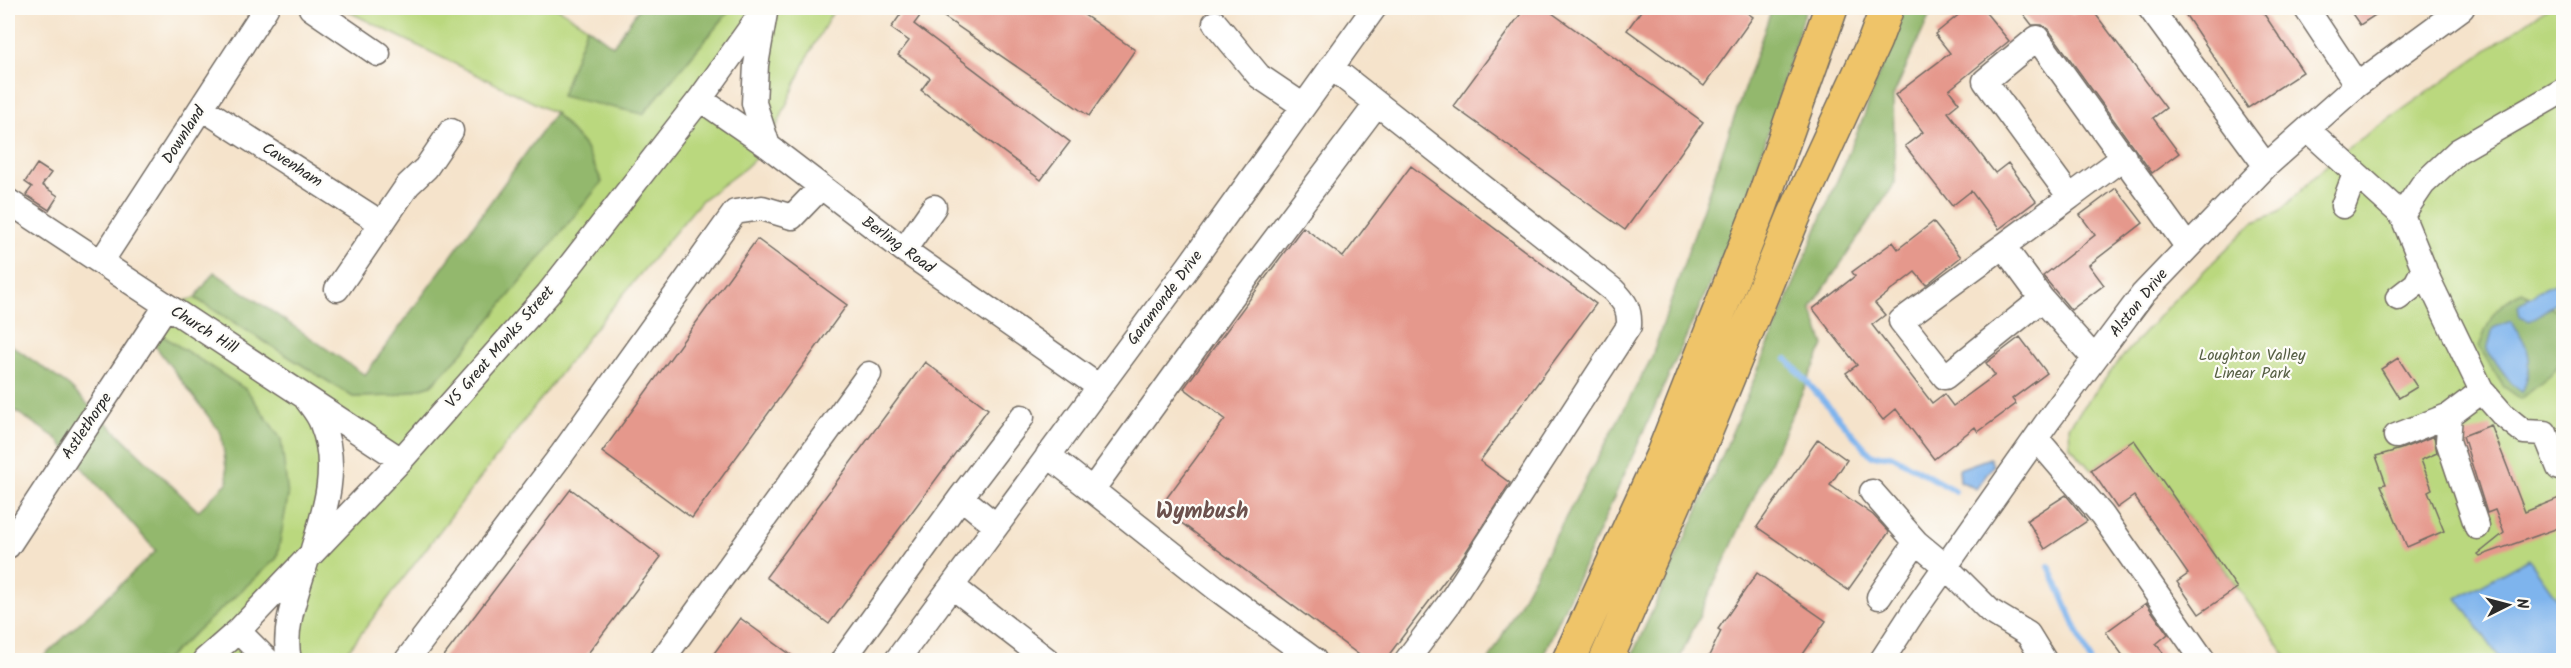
<svg xmlns="http://www.w3.org/2000/svg" width="2571" height="668" font-family="Kalam,sans-serif">
<style>
.green{fill:#bad87e;stroke:#728254;stroke-width:1.5;fill-rule:evenodd}
.forest{fill:#93b86d;stroke:#5f724c;stroke-width:1.5}
.water{fill:#7eb4ed;stroke:#54708c;stroke-width:1.5}
.lines{fill:none;stroke-linecap:round;stroke-linejoin:round}
.stream{stroke:#7eb4ed;stroke-width:6}
.building{fill:#e5988c}
.minor-casing{stroke:#726b63;stroke-width:27}
.highway-casing{stroke:#726b63;stroke-width:36}
.minor{stroke:#fff;stroke-width:24}
.highway{stroke:#efc469;stroke-width:33}
.labels{text-anchor:middle;dominant-baseline:central;stroke-width:4.5;stroke-linejoin:round;paint-order:stroke}
.street-label{font-size:16px;fill:#2b2b2b;stroke:#fdfcf7}
.park-label{font-size:16px;fill:#565f44;stroke:#fdfcf7}
.district-label{font-size:22px;font-weight:bold;fill:#6c514d;stroke:#fdfcf7}
</style>
<rect width="100%" height="100%" fill="#fdfcf7"/>
<filter id="ink" filterUnits="userSpaceOnUse"><feTurbulence type="fractalNoise" baseFrequency=".0167" numOctaves="2"/><feDisplacementMap in="SourceGraphic" scale="12" xChannelSelector="R" yChannelSelector="G"/><feConvolveMatrix kernelMatrix="1 2 1 2 8 2 1 2 1" color-interpolation-filters="sRGB"/></filter>
<filter id="wash" filterUnits="userSpaceOnUse"><feTurbulence type="fractalNoise" baseFrequency=".008" numOctaves="4" result="noise"/><feDisplacementMap in="SourceGraphic" scale="24" xChannelSelector="R" yChannelSelector="G"/><feGaussianBlur stdDeviation="1.35" result="paint"/><feColorMatrix in="noise" values="0 0 0 0 0 0 0 0 0 0 0 0 0 0 0 0 0 1.4 0 .05"/><feComposite in="paint" operator="in"/></filter>
<g filter="url(#wash)">
<rect width="100%" height="100%" fill="#f5e3cb"/>
<!-- green -->
<path class="green" d="M 341,8 L 558,8 L 587,27 L 562,96 L 643,114 L 732,8 L 765,8 L 700,99 L 767,146 L 754,103 L 765,8 L 835,8 L 809,54 L 768,146 L 745,168 L 702,200 L 595,328 L 341,660 L 289,660 L 306,561 L 238,631 L 267,660 L 165,660 L 276,558 L 288,496 L 152,329 L 166,306 L 195,298 L 353,397 L 395,396 L 431,385 L 464,351 L 602,182 L 585,147 L 555,113 ZM 303,394 L 401,460 L 312,552 L 331,458 Z
M 2547,8 L 2563,8 L 2563,660 L 2289,660 L 2134,441 L 2091,470 L 2070,446 L 2069,426 L 2119,361 L 2170,304 L 2254,222 L 2279,212 L 2335,157 Z"/>
<!-- forest -->
<path class="forest" d="M 639,8 L 732,8 L 643,114 L 561,96 L 587,27 L 613,46 Z
M 1772,8 L 1806,8 L 1747,201 L 1541,660 L 1489,660 L 1651,359 Z
M 1902,8 L 1933,8 L 1893,96 L 1895,183 L 1811,308 L 1824,345 L 1679,660 L 1630,660 L 1720,461 L 1864,116 Z
M 555,113 L 585,147 L 602,182 L 464,351 L 431,385 L 395,396 L 353,397 L 195,298 L 214,272 L 365,375 Z
M 2522,292 L 2555,310 L 2563,310 L 2563,359 L 2551,375 L 2521,399 L 2503,386 L 2479,347 C 2490,318 2493,306 2522,292 Z
M 152,329 L 247,390 L 281,439 L 288,496 L 277,558 L 165,660 L 40,660 L 156,551 L 56,438 L 8,406 L 8,343 L 69,386 L 198,511 L 228,482 L 221,433 L 147,335 Z"/>
<!-- water -->
<path class="water" d="M 2560,282 L 2563,283 L 2563,299 L 2529,321 L 2520,317 L 2518,306 L 2538,291 Z
M 2511,321 C 2529,345 2536,363 2522,392 L 2512,384 L 2487,350 L 2493,328 Z
M 1990,458 L 1993,466 L 1976,489 L 1960,481 L 1959,469 Z
M 2529,559 L 2563,607 L 2563,660 L 2501,660 L 2457,598 Z"/>
<g class="lines">
<!-- stream -->
<path class="stream" d="M 1787,359 L 1872,456 L 1891,455 L 1955,491
M 2049,566 L 2090,660"/>
</g>
<g id="blocks">
<!-- building -->
<path class="building" d="M 905,8 L 926,8 L 914,24 L 1070,142 L 1041,180 L 921,90 L 930,78 L 898,55 L 909,41 L 891,28 Z
M 931,8 L 1074,8 L 1135,50 L 1089,116 Z
M 1525,8 L 1545,8 L 1703,122 L 1625,230 L 1453,106 Z
M 1643,8 L 1740,8 L 1753,17 L 1704,86 L 1627,30 Z
M 1967,8 L 1982,8 L 2009,41 L 1949,90 L 1959,103 L 1948,112 L 1995,173 L 2008,163 L 2036,201 L 1999,229 L 1971,191 L 1952,206 L 1905,146 L 1923,132 L 1895,95 L 1950,53 L 1935,34 Z
M 2019,8 L 2067,8 L 2072,15 L 2082,8 L 2091,8 L 2166,108 L 2153,118 L 2179,153 L 2152,173 L 2049,30 L 2042,25 L 2032,25 Z
M 2181,8 L 2260,8 L 2303,72 L 2248,108 Z
M 2348,8 L 2386,8 L 2360,25 Z
M 37,164 L 51,173 L 42,185 L 58,196 L 49,210 L 26,195 L 32,187 L 25,182 Z
M 1411,166 L 1596,304 L 1480,461 L 1510,483 L 1464,555 L 1385,660 L 1366,660 L 1160,507 L 1225,419 L 1184,388 L 1303,227 L 1343,257 Z
M 2116,188 L 2143,223 L 2089,265 L 2104,285 L 2071,310 L 2043,276 L 2095,235 L 2080,215 Z
M 1933,222 L 1961,257 L 1926,285 L 1915,272 L 1875,303 L 1885,315 L 1872,325 L 1932,403 L 1944,394 L 1953,406 L 1995,375 L 1986,363 L 2020,337 L 2047,373 L 2012,399 L 2016,404 L 1978,432 L 1975,427 L 1934,459 L 1896,409 L 1883,420 L 1846,373 L 1857,365 L 1813,309 L 1855,276 L 1852,272 L 1893,242 L 1898,249 Z
M 757,239 L 847,305 L 692,518 L 602,452 Z
M 2398,358 L 2417,387 L 2399,398 L 2381,369 Z
M 925,362 L 988,409 L 829,624 L 766,577 Z
M 2491,425 L 2525,512 L 2564,496 L 2564,526 L 2480,556 L 2478,554 L 2504,533 L 2495,510 L 2487,513 L 2463,436 Z
M 2434,436 L 2437,453 L 2421,460 L 2432,489 L 2428,491 L 2444,531 L 2407,547 L 2381,485 L 2386,484 L 2376,456 L 2401,449 Z
M 1818,439 L 1847,460 L 1830,485 L 1873,515 L 1889,532 L 1848,590 L 1757,527 Z
M 2134,440 L 2237,588 L 2199,614 L 2177,582 L 2188,574 L 2134,496 L 2117,508 L 2091,470 Z
M 571,489 L 661,557 L 583,660 L 441,660 Z
M 2066,495 L 2087,521 L 2045,549 L 2027,520 Z
M 1757,573 L 1826,621 L 1799,660 L 1707,660 L 1721,631 L 1718,629 Z
M 2146,603 L 2168,634 L 2156,644 L 2169,660 L 2126,660 L 2106,632 Z
M 740,618 L 798,660 L 709,660 Z"/>
</g>
</g>
<g filter="url(#ink)">
<use href="#blocks" fill-opacity="0" stroke="#726b63" stroke-width="1.5"/>
<g class="lines">
<defs>
<path id="minor" d="M 311,8 L 378,54
M 2150,8 L 2266,166
M 2306,8 L 2357,85
M 765,13 L 756,65 L 754,103 L 768,146
M 1215,23 L 1259,76 L 1302,105
M 1331,67 L 1613,290 C 1625,302 1630,309 1629,326 L 1448,605 L 1407,660
M 700,99 L 768,146 L 904,250 L 1098,386
M 202,108 L 381,223
M 2308,130 L 2402,215
M 2070,197 L 2124,157
M 8,201 L 401,460
M 2343,206 L 2355,174
M 2003,246 L 2042,299
M 904,250 L 934,207
M 101,262 L 266,8
M 337,289 L 408,185 L 426,168 L 451,131
M 2398,298 L 2416,284 L 2424,268
M 2094,358 L 2042,299 L 1945,377 L 1901,321 L 2070,197 L 1985,81 L 2037,38 L 2187,246
M 307,400 C 312,407 319,415 322,424 C 339,466 326,508 313,549
M 2396,436 L 2450,415
M 2036,438 L 2102,515 L 2203,660
M 1048,455 L 1216,588 L 1314,660
M 2559,468 L 2545,433 L 2524,432 L 2503,415 L 2482,391 L 2429,281 L 2402,215 L 2423,184 L 2458,151 L 2564,90
M 1092,490 L 1231,298 L 1376,105
M 1872,492 L 1916,542 L 1946,567 L 1990,611 L 2028,634 L 2044,660
M 961,497 L 1022,417
M 2477,527 L 2448,441 L 2450,415 L 2482,391
M 8,546 L 166,306
M 953,587 L 1047,660
M 1879,597 L 1916,542
M 238,631 L 267,660
M 205,660 L 238,631 L 401,460 L 548,294 L 700,99 L 765,8
M 289,660 C 282,629 297,592 306,562
M 407,660 L 562,454 L 735,212 L 762,208 L 792,217 L 820,188
M 662,660 L 869,374
M 843,660 L 961,497 L 995,525
M 897,660 L 1189,266 L 1374,8
M 1882,660 L 1912,614 L 2048,421 L 2143,294 L 2266,166 L 2357,85 L 2462,8"/>
<path id="highway" d="M 1569,660 L 1663,454 L 1760,208 L 1831,8
M 1606,660 L 1699,448 L 1794,216 L 1875,40 L 1887,8"/>
</defs>
<!-- minor casing -->
<use href="#minor" class="minor-casing"/>
<!-- highway casing -->
<use href="#highway" class="highway-casing"/>
<!-- minor -->
<use href="#minor" class="minor"/>
<!-- highway -->
<use href="#highway" class="highway"/>
</g>
</g>
<g class="labels">
<!-- street labels -->
<g class="street-label">
<text transform="translate(184 135) rotate(-57)">Downland</text>
<text transform="translate(292 165) rotate(33)">Cavenham</text>
<text transform="translate(898 245) rotate(36)">Berling Road</text>
<text transform="translate(1165 298) rotate(-53)">Garamonde Drive</text>
<text transform="translate(2139 303) rotate(-51)">Alston Drive</text>
<text transform="translate(204 330) rotate(32)">Church Hill</text>
<text transform="translate(500 347) rotate(-49)">V5 Great Monks Street</text>
<text transform="translate(87 426) rotate(-56)">Astlethorpe</text>
</g>
<!-- park labels -->
<g class="park-label">
<text x="2252" y="355">Loughton Valley<tspan x="2252" dy="18">Linear Park</tspan></text>
</g>
<!-- district labels -->
<g class="district-label">
<text x="1202" y="512">Wymbush</text>
</g>
</g>
<!-- margin -->
<rect width="2571" height="668" fill="none" stroke="#fdfcf7" stroke-width="30"/>
<!-- north arrow -->
<g transform="translate(2508 605) rotate(84)" stroke="#fdfcf7" stroke-width="4.5" paint-order="stroke">
<path d="M0-4.5L10 22L0 15L-10 22Z" fill="#2b2b2b"/>
<text y="-9" font-size="16" font-weight="bold" text-anchor="middle" fill="#2b2b2b">N</text>
</g>
</svg>
